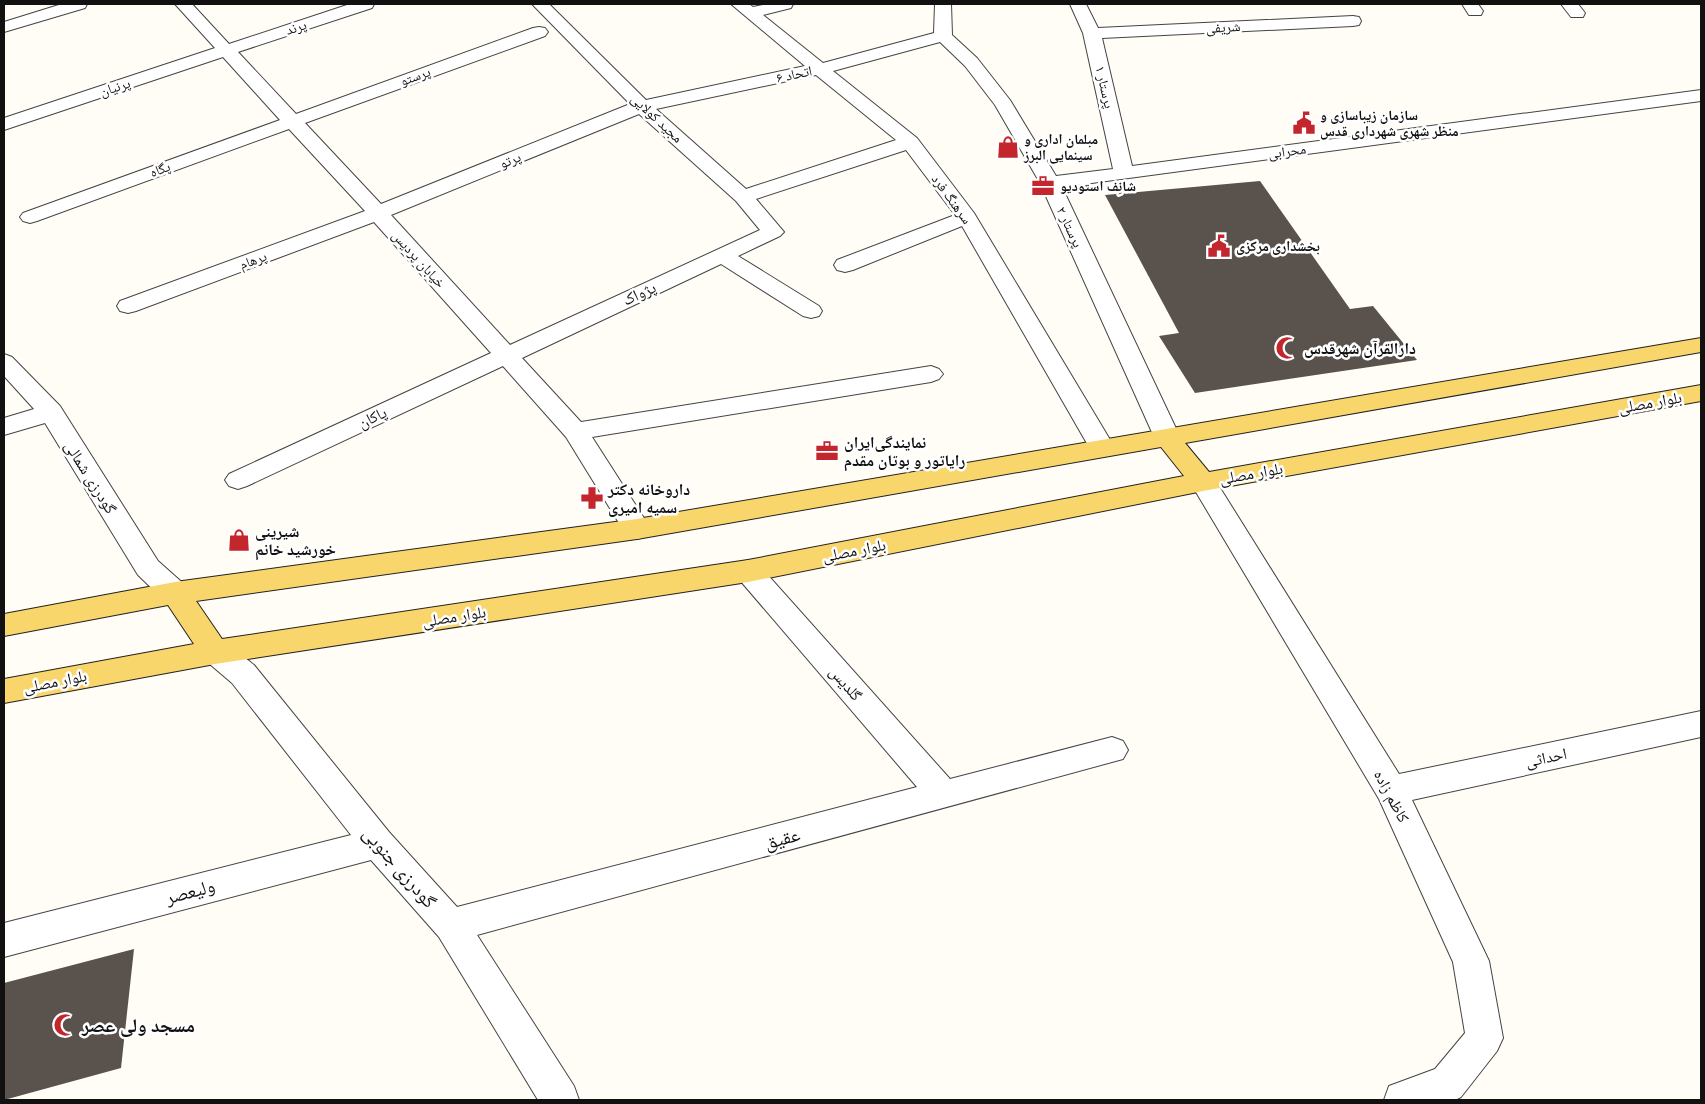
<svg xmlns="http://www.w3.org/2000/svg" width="1705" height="1104" font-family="Merriweather,'Noto Naskh Arabic',serif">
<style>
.building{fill:#5a524d}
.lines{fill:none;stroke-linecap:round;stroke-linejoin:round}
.minor-casing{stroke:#444;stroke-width:2}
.major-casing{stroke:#222;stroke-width:2}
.minor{fill:#fff;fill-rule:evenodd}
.major{fill:#f9d66b;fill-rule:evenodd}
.labels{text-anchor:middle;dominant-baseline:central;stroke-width:5;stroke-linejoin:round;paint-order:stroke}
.far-street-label{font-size:14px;fill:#111;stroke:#fff}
.far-poi-label{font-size:14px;font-weight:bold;fill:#111;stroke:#fff;text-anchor:start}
.street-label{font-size:16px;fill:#111;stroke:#fff}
.poi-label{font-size:16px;font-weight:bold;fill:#111;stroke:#fff;text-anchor:start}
.near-street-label{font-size:19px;fill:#111;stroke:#fff}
.near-poi-label{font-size:19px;font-weight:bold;fill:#111;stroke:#fff;text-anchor:start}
</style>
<rect width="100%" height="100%" fill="#fffdf5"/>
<!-- building -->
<path class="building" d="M 1260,181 L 1350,309 L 1373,306 L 1417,360 L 1195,393 L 1159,336 L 1179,333 L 1105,195 Z
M 134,949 L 121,1068 L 4,1100 L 4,983 Z"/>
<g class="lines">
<defs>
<path id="minor" d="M 62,4 L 87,4 L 85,8 L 4,32 L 4,22 Z
M 175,4 L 192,4 L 229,44 L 350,4 L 374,4 L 372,8 L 238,52 L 296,114 L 533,28 L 539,27 L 545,28 L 548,32 L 545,36 L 305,123 L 381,204 L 630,104 L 532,4 L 549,4 L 646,100 L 805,66 L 731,4 L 749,4 L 753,7 L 767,4 L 793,4 L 791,8 L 763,15 L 823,63 L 934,33 L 935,4 L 951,4 L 952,35 L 977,58 L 1010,100 L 1056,176 L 1113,169 L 1083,33 L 1070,4 L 1086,4 L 1098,28 L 1353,16 L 1359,17 L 1361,21 L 1359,25 L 1353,26 L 1102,38 L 1132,166 L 1701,90 L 1701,101 L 1062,187 L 1181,439 L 1177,445 L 1168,448 L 1159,445 L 1155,439 L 1040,183 L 995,105 L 965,66 L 940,42 L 833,71 L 917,138 L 974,213 L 1115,448 L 1111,454 L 1102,457 L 1093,454 L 962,226 L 853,270 L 845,272 L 837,270 L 834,265 L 837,260 L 955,215 L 906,150 L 756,199 L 784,232 L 780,236 L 738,256 L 819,306 L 822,311 L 819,316 L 811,318 L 803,316 L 721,264 L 522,358 L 581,422 L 931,366 L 939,369 L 943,374 L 939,379 L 931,382 L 592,437 L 651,529 L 647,536 L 637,539 L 627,536 L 566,437 L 503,366 L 247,486 L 238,489 L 229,486 L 225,480 L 229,474 L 491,353 L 374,222 L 136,311 L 128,313 L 120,311 L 117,306 L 120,301 L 365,211 L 289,129 L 37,221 L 30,223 L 23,221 L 20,217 L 23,213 L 280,120 L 223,57 L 4,130 L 4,118 L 215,48 ZM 816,75 L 896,140 L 746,189 L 656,109 ZM 639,114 L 736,201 L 760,230 L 510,345 L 391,215 Z
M 1462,4 L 1478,4 L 1483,11 L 1481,15 L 1469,15 Z
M 1561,4 L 1578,4 L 1585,13 L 1583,17 L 1571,17 Z
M 4,354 L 12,357 L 60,406 L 158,561 L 185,585 L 189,593 L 185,601 L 175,604 L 165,601 L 138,575 L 45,423 L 4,435 L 4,418 L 34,409 L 4,376 Z
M 1203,473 L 1212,475 L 1399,774 L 1701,711 L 1701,737 L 1412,800 L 1489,961 L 1503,1038 L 1497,1051 L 1461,1097 L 1455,1100 L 1384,1100 L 1389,1086 L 1435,1069 L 1465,1033 L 1453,962 L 1379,799 L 1190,482 L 1194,475 Z
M 748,560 L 758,564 L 950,779 L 1112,737 L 1123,741 L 1128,750 L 1123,759 L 477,935 L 574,1086 L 579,1100 L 538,1100 L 439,937 L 371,860 L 4,957 L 4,923 L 351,835 L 232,683 L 205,660 L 200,652 L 205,644 C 226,637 238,653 254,665 L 389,832 L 457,907 L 917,787 L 738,578 L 734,571 L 738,564 Z"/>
<path id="major" d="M 1701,338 L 1701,352 L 1185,443 L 1209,472 L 1701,385 L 1701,401 L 1203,491 L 748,582 L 215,664 L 4,703 L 4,679 L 194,644 L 168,605 L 4,636 L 4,614 L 175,582 L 637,519 ZM 1161,447 L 1184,476 L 748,560 L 222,639 L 196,601 L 637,539 Z"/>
</defs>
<!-- minor casing -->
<use href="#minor" class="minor-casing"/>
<!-- major casing -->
<use href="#major" class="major-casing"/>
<!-- minor -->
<use href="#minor" class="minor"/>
<!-- major -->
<use href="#major" class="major"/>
</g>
<!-- icons -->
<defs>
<symbol id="civic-bare" viewBox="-9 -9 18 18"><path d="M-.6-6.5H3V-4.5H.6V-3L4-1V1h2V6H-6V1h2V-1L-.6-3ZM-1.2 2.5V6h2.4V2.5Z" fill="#c4262e" stroke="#fff" stroke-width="2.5" paint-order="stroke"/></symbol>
<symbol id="shop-bare" viewBox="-9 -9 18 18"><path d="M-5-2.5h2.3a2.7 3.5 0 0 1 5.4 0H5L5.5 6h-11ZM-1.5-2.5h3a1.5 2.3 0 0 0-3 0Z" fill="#c4262e" stroke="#fff" stroke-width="2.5" paint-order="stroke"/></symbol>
<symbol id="office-bare" viewBox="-9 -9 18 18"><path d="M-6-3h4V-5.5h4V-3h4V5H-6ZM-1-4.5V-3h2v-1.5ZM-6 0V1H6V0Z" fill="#c4262e" stroke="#fff" stroke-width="2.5" paint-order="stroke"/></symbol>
<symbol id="mosque-bare" viewBox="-9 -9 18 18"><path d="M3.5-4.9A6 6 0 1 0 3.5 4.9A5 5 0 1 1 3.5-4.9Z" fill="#c4262e" stroke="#fff" stroke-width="2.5" paint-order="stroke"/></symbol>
<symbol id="pharmacy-bare" viewBox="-9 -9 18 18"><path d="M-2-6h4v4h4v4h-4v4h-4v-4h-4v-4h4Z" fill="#c4262e" stroke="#fff" stroke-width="2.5" paint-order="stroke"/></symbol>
</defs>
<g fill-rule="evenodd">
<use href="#civic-bare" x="1288" y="107" width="32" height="32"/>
<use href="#shop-bare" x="992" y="131" width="32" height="32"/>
<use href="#office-bare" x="1027" y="170" width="32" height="32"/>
<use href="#civic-bare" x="1203" y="230" width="32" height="32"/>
<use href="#mosque-bare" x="1271" y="332" width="32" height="32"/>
<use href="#office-bare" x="811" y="435" width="32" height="32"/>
<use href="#pharmacy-bare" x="576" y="482" width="32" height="32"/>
<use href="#shop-bare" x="223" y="524" width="32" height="32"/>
<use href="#mosque-bare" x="49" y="1009" width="32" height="32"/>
</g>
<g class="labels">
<!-- far-street labels -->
<g class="far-street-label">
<text transform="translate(296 27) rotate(-18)">پرند</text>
<text transform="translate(1223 27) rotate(-3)">شریفی</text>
<text transform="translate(794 74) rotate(-12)">اتحاد ۶</text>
<text transform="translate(415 76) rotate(-20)">پرستو</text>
<text transform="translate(115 87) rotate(-18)">پرنیان</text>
<text transform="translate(1105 87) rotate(77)">پرستار ۱</text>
<text transform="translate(657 118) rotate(43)">مجید کولایی</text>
<text transform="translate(1287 151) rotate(-8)">محرابی</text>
<text transform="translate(510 160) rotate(-22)">پرتو</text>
<text transform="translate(160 169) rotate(-20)">پگاه</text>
<text transform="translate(952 199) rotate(54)">سرهنگ فرد</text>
<text transform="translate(1070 227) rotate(65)">پرستار ۲</text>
<text transform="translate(419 259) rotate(48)">خیابان پردیس</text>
<text transform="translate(253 260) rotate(-20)">پرهام</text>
</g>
<!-- far-poi labels -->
<g class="far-poi-label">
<text x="1320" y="115">سازمان زیباسازی و<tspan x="1320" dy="16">منظر شهری شهرداری قدس</tspan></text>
<text x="1024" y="139">مبلمان اداری و<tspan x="1024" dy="16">سینمایی البرز</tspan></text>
<text x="1060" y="186">شانِف استودیو</text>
<text x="1236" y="246">بخشداری مرکزی</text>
</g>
<!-- street labels -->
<g class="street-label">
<text transform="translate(639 293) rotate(-25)">پژواک</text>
<text transform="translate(1650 402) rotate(-10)">بلوار مصلی</text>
<text transform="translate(372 417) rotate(-25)">پاکان</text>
<text transform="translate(1251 473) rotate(-10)">بلوار مصلی</text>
<text transform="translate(91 477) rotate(58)">گودرزی شمالی</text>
<text transform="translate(854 550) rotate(-11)">بلوار مصلی</text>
<text transform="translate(454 616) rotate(-9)">بلوار مصلی</text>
<text transform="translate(55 681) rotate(-11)">بلوار مصلی</text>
<text transform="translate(846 683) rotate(49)">گلدیس</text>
<text transform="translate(1546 757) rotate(-12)">احداثی</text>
<text transform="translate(1392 796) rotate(62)">کاظم زاده</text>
</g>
<!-- poi labels -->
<g class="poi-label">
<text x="1304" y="348">دارالقرآن شهرقدس</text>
<text x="844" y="442">نمایندگی‌ایران<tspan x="844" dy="18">رایاتور و بوتان مقدم</tspan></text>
<text x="608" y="489">داروخانه دکتر<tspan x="608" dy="18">سمیه امیری</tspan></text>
<text x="255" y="531">شیرینی<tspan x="255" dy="18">خورشید خانم</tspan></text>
</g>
<!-- near-street labels -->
<g class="near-street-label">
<text transform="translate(782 838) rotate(-15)">عقیق</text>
<text transform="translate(400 867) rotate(49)">گودرزی جنوبی</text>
<text transform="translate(190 891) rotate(-15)">ولیعصر</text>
</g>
<!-- near-poi labels -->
<g class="near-poi-label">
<text x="82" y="1025">مسجد ولی عصر</text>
</g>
</g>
<!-- border -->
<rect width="1705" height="1104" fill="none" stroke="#111111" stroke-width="10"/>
</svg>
